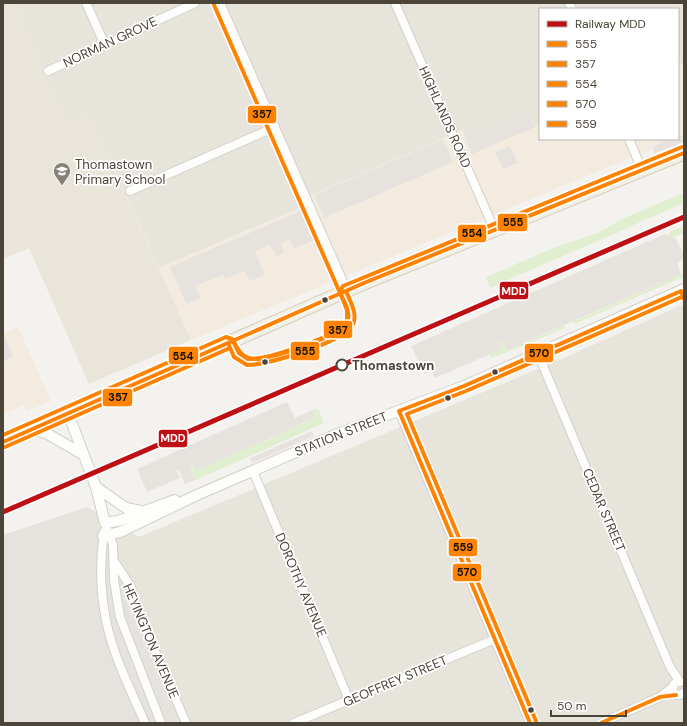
<svg xmlns="http://www.w3.org/2000/svg" width="687" height="726" font-family="'DM Sans',sans-serif">
<style>
.residential{fill:#e7e4dc}
.commercial{fill:#f3ebdf}
.industrial{fill:#e6e2de}
.education{fill:#eae5da}
.green{fill:#e1eecf}
.parking{fill:#e6e3df}
.lines{fill:none;stroke-linecap:round;stroke-linejoin:round}
.minor-casing{stroke:#d2d0cb;stroke-width:10}
.tertiary-casing{stroke:#d2d0cb;stroke-width:12}
.primary-casing{stroke:#d6cebb;stroke-width:15}
.minor{stroke:#fdfdfc;stroke-width:8}
.tertiary{stroke:#fdfdfc;stroke-width:10}
.primary{stroke:#f2efe6;stroke-width:13}
.bus-1-casing{stroke:#fff;stroke-width:7}
.bus-2-casing{stroke:#fff;stroke-width:7}
.bus-3-casing{stroke:#fff;stroke-width:7}
.bus-4-casing{stroke:#fff;stroke-width:7}
.bus-5-casing{stroke:#fff;stroke-width:7}
.bus-1{stroke:#ff8200;stroke-width:4}
.bus-2{stroke:#ff8200;stroke-width:4}
.bus-3{stroke:#ff8200;stroke-width:4}
.bus-4{stroke:#ff8200;stroke-width:4}
.bus-5{stroke:#ff8200;stroke-width:4}
.rail-1-casing{stroke:#fff;stroke-width:8}
.rail-1{stroke:#be1014;stroke-width:5}
.bus-dot{fill:#4b4439;stroke:#fff;stroke-width:1.5}
.stop-dot{fill:#fff;stroke:#4b4439;stroke-width:2}
.labels{text-anchor:middle;dominant-baseline:central;stroke-width:3.5;stroke-linejoin:round;paint-order:stroke}
.street-label{font-size:13px;fill:#4b4439;stroke:#fff}
.poi-label{font-size:13px;fill:#4b4439;stroke:#fff;text-anchor:start}
.stop-label{font-size:13px;font-weight:bold;fill:#4b4439;stroke:#fff;text-anchor:start}
.line-badge{stroke:#fff;stroke-width:1.5}
.badge-label{font-size:11px;text-anchor:middle;font-weight:bold;fill:#fff}
.pale-badge-label{font-size:11px;text-anchor:middle;font-weight:bold;fill:#111}
</style>
<rect width="100%" height="100%" fill="#f4f2ee"/>
<!-- residential -->
<path class="residential" d="M 15,3 L 684,3 L 684,64 L 681,65 L 678,58 L 678,9 L 540,9 L 540,125 L 535,127 L 528,111 L 465,137 L 462,130 L 299,201 L 302,207 L 159,268 L 89,114 L 67,125 Z
M 684,304 L 684,723 L 176,723 L 87,507 L 139,537 L 564,358 Z"/>
<!-- commercial -->
<path class="commercial" d="M 678,58 L 681,65 L 684,64 L 684,136 L 678,138 Z
M 528,111 L 535,126 L 540,125 L 540,139 L 676,139 L 191,340 L 159,268 L 301,208 L 299,202 L 462,130 L 466,137 Z
M 18,327 L 51,401 L 27,411 L 24,405 L 3,414 L 3,362 L 13,357 L 3,333 Z"/>
<!-- industrial -->
<path class="industrial" d="M 87,507 L 176,723 L 3,723 L 3,535 Z"/>
<!-- education -->
<path class="education" d="M 3,3 L 15,3 L 67,124 L 89,114 L 191,340 L 89,384 L 29,248 L 3,259 Z"/>
<!-- green -->
<path class="green" d="M 684,193 L 684,203 L 490,288 L 486,277 L 558,246 L 598,233 L 624,218 Z
M 684,226 L 684,232 L 673,238 L 669,236 L 669,232 Z
M 681,274 L 683,277 L 574,324 L 570,316 L 577,320 Z
M 561,318 L 565,328 L 513,350 L 491,358 L 490,354 L 500,349 L 497,342 L 503,342 L 507,350 L 563,326 Z
M 314,409 L 319,410 L 324,423 L 196,480 L 189,465 L 193,464 L 196,471 L 258,443 L 255,436 L 260,443 L 315,418 L 312,410 Z"/>
<!-- parking -->
<path class="parking" d="M 528,111 L 535,127 L 472,154 L 465,137 Z
M 684,134 L 684,142 L 653,154 L 654,146 L 672,139 L 678,139 L 678,136 Z
M 443,139 L 453,162 L 324,218 L 314,195 Z
M 510,146 L 518,163 L 503,169 L 495,152 Z
M 301,211 L 314,240 L 294,249 L 290,239 L 280,244 L 284,253 L 276,256 L 270,245 L 255,251 L 265,275 L 249,281 L 245,271 L 225,279 L 223,275 L 196,286 L 201,298 L 186,304 L 170,267 Z
M 665,234 L 676,239 L 684,256 L 684,259 L 677,263 L 681,274 L 507,350 L 503,342 L 498,342 L 501,349 L 497,351 L 435,378 L 432,371 L 424,374 L 411,346 Z
M 3,332 L 13,357 L 3,362 Z
M 287,402 L 295,418 L 312,410 L 315,418 L 259,443 L 255,436 L 258,443 L 196,471 L 193,464 L 189,465 L 196,480 L 185,484 L 179,470 L 177,471 L 180,478 L 147,492 L 137,469 Z
M 312,431 L 314,436 L 252,463 L 250,458 Z"/>
<g class="lines">
<defs>
<path id="minor" d="M 86,3 L 105,45
M 395,3 L 495,231
M 569,3 L 572,9
M 48,71 L 195,3
M 629,139 L 642,170
M 130,191 L 275,127
M 538,354 L 670,667 L 680,682
M 399,411 L 530,723
M 253,471 L 349,700
M 105,523 L 113,545 L 114,580 L 120,617 L 161,723
M 104,532 C 100,560 100,591 106,620 C 113,656 131,690 145,723
M 114,561 L 131,587 L 134,602 L 186,723
M 674,684 L 672,689 L 675,694 L 680,695 L 684,693
M 294,723 L 495,639
M 601,723 L 660,697 L 673,687"/>
<path id="tertiary" d="M 219,3 L 346,291
M 68,413 L 96,487 L 105,523 L 118,521 L 175,500
M 31,429 L 46,433 L 84,455
M 96,487 L 126,508 L 141,511
M 103,536 L 120,532 L 197,495 L 335,435 L 464,386 L 684,289"/>
<path id="primary" d="M 3,442 L 364,283 L 684,153"/>
</defs>
<!-- minor casing -->
<use href="#minor" class="minor-casing"/>
<!-- tertiary casing -->
<use href="#tertiary" class="tertiary-casing"/>
<!-- primary casing -->
<use href="#primary" class="primary-casing"/>
<!-- minor -->
<use href="#minor" class="minor"/>
<!-- tertiary -->
<use href="#tertiary" class="tertiary"/>
<!-- primary -->
<use href="#primary" class="primary"/>
<defs>
<path id="bus-1" d="M 228,343 L 234,357 L 247,365 C 268,365 340,343 352,326 C 359,316 350,301 346,291
M 3,442 L 364,283 L 684,153"/>
<path id="bus-2" d="M 214,5 L 340,293 C 344,301 350,311 348,320 C 344,335 275,355 259,359 C 245,360 239,353 233,340
M 5,447 L 230,348"/>
<path id="bus-3" d="M 3,435 L 226,337 L 232,339 L 239,353 L 248,359 C 274,359 328,341 347,323 L 347,310 L 340,292 L 343,286 L 682,147"/>
<path id="bus-4" d="M 530,723 L 399,411 L 464,386 L 681,291 L 684,299
M 601,723 L 660,697 L 676,695"/>
<path id="bus-5" d="M 536,721 L 407,414 L 466,391 L 684,296"/>
</defs>
<!-- bus-1 casing -->
<use href="#bus-1" class="bus-1-casing"/>
<!-- bus-2 casing -->
<use href="#bus-2" class="bus-2-casing"/>
<!-- bus-3 casing -->
<use href="#bus-3" class="bus-3-casing"/>
<!-- bus-4 casing -->
<use href="#bus-4" class="bus-4-casing"/>
<!-- bus-5 casing -->
<use href="#bus-5" class="bus-5-casing"/>
<!-- bus-1 -->
<use href="#bus-1" class="bus-1"/>
<!-- bus-2 -->
<use href="#bus-2" class="bus-2"/>
<!-- bus-3 -->
<use href="#bus-3" class="bus-3"/>
<!-- bus-4 -->
<use href="#bus-4" class="bus-4"/>
<!-- bus-5 -->
<use href="#bus-5" class="bus-5"/>
<defs>
<path id="rail-1" d="M 3,512 L 684,217"/>
</defs>
<!-- rail-1 casing -->
<use href="#rail-1" class="rail-1-casing"/>
<!-- rail-1 -->
<use href="#rail-1" class="rail-1"/>
</g>
<!-- icons -->
<defs>
<symbol id="school-pin" viewBox="-11 -11 22 30"><path d="M0 17L-7.5 6A9.5 9.5 0 1 1 7.5 6Z" fill="#868178" stroke="#fff"/><path d="M0-5L7-2L0 1L-7-2ZM-4 1L0 2.5L4 1V4Q0 6-4 4Z" fill="#fff"/></symbol>
</defs>
<g fill-rule="evenodd">
<use href="#school-pin" x="52" y="161" width="20" height="27"/>
</g>
<!-- markers -->
<g class="bus-dot">
<circle cx="325" cy="300" r="3.5"/>
<circle cx="265" cy="362" r="3.5"/>
<circle cx="495" cy="372" r="3.5"/>
<circle cx="448" cy="398" r="3.5"/>
<circle cx="531" cy="710" r="3.5"/>
</g>
<circle class="stop-dot" cx="342" cy="365" r="5.5"/>
<g class="labels">
<!-- street labels -->
<g class="street-label">
<text transform="translate(110 42) rotate(-25)">NORMAN GROVE</text>
<text transform="translate(445 117) rotate(66)">HIGHLANDS ROAD</text>
<text transform="translate(341 434) rotate(-22)">STATION STREET</text>
<text transform="translate(604 510) rotate(67)">CEDAR STREET</text>
<text transform="translate(301 585) rotate(67)">DOROTHY AVENUE</text>
<text transform="translate(151 641) rotate(67)">HEYINGTON AVENUE</text>
<text transform="translate(395 681) rotate(-23)">GEOFFREY STREET</text>
</g>
<!-- poi labels -->
<g class="poi-label">
<text x="75" y="164">Thomastown<tspan x="75" dy="15">Primary School</tspan></text>
</g>
<!-- stop labels -->
<g class="stop-label">
<text x="352" y="365">Thomastown</text>
</g>
</g>
<g class="line-badge">
<rect x="247" y="105" width="30" height="19" rx="4" fill="#ff8200"/>
<rect x="497" y="213" width="31" height="19" rx="4" fill="#ff8200"/>
<rect x="457" y="224" width="30" height="19" rx="4" fill="#ff8200"/>
<rect x="499" y="281" width="30" height="19" rx="4" fill="#be1014"/>
<rect x="323" y="320" width="30" height="19" rx="4" fill="#ff8200"/>
<rect x="290" y="341" width="30" height="20" rx="4" fill="#ff8200"/>
<rect x="524" y="343" width="30" height="20" rx="4" fill="#ff8200"/>
<rect x="168" y="346" width="31" height="19" rx="4" fill="#ff8200"/>
<rect x="102" y="388" width="31" height="19" rx="4" fill="#ff8200"/>
<rect x="158" y="429" width="30" height="19" rx="4" fill="#be1014"/>
<rect x="448" y="538" width="30" height="19" rx="4" fill="#ff8200"/>
<rect x="452" y="563" width="30" height="19" rx="4" fill="#ff8200"/>
</g>
<g class="badge-label">
<text x="514" y="295">MDD</text>
<text x="173" y="442">MDD</text>
</g>
<g class="pale-badge-label">
<text x="262" y="118">357</text>
<text x="513" y="226">555</text>
<text x="472" y="237">554</text>
<text x="338" y="334">357</text>
<text x="305" y="355">555</text>
<text x="539" y="357">570</text>
<text x="183" y="360">554</text>
<text x="118" y="401">357</text>
<text x="463" y="551">559</text>
<text x="467" y="576">570</text>
</g>
<!-- border -->
<rect width="687" height="726" fill="none" stroke="#4b4439" stroke-width="8"/>
<!-- legend -->
<rect x="539" y="8" width="140" height="132" fill="#ffffff" stroke="#b7b4b0"/>
<rect x="547" y="21" width="20" height="6" fill="#be1014" stroke="#b7b4b0"/>
<text x="575" y="28" font-size="12" fill="#4b4439">Railway MDD</text>
<rect x="547" y="41" width="20" height="6" fill="#ff8200" stroke="#b7b4b0"/>
<text x="575" y="48" font-size="12" fill="#4b4439">555</text>
<rect x="547" y="61" width="20" height="6" fill="#ff8200" stroke="#b7b4b0"/>
<text x="575" y="68" font-size="12" fill="#4b4439">357</text>
<rect x="547" y="81" width="20" height="6" fill="#ff8200" stroke="#b7b4b0"/>
<text x="575" y="88" font-size="12" fill="#4b4439">554</text>
<rect x="547" y="101" width="20" height="6" fill="#ff8200" stroke="#b7b4b0"/>
<text x="575" y="108" font-size="12" fill="#4b4439">570</text>
<rect x="547" y="121" width="20" height="6" fill="#ff8200" stroke="#b7b4b0"/>
<text x="575" y="128" font-size="12" fill="#4b4439">559</text>
<!-- scale -->
<path d="M551 710v6h75v-6" fill="none" stroke="#4b4439" stroke-width="2"/>
<text x="557" y="710" font-size="12" fill="#4b4439" stroke="#ffffff" stroke-width="3" paint-order="stroke">50 m</text>
</svg>
